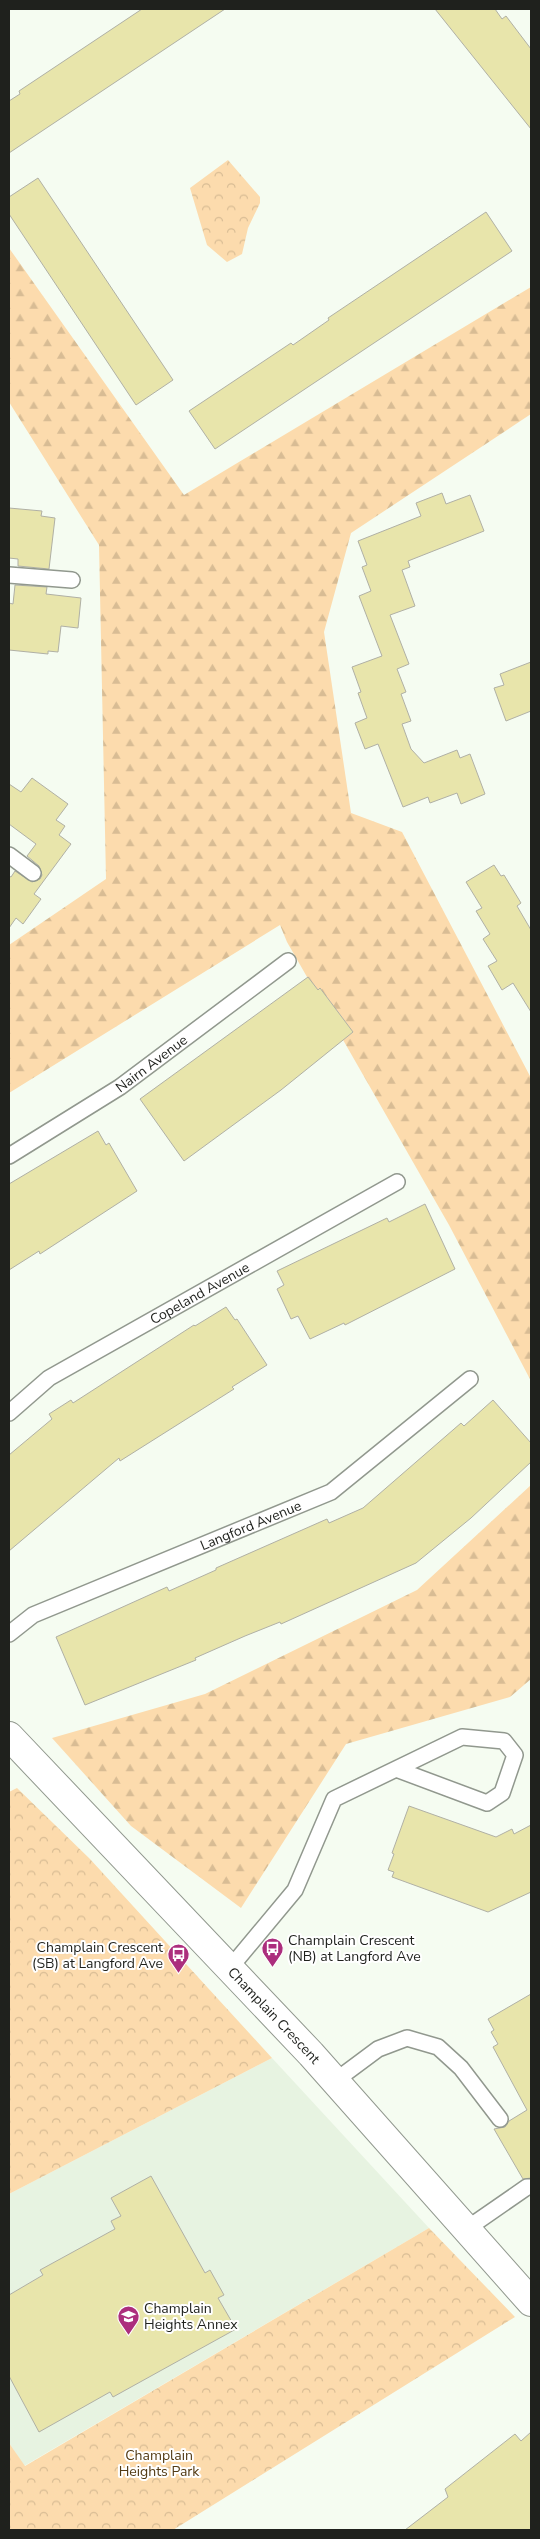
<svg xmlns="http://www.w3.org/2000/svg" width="540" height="2539" font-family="'Nunito Sans',sans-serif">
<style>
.built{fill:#e7f3e1}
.forest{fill:url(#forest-firs)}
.park{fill:url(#park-crowns)}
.building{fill:#e8e5ab;stroke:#b0b0a5}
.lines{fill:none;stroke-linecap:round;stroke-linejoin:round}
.lane-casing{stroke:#91988e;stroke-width:18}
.secondary-casing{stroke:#91988e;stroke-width:30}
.lane{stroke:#fff;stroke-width:15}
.secondary{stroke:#fff;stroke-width:28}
.labels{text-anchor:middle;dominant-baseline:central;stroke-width:4;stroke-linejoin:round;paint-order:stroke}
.street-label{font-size:14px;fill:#1f211d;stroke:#fff}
.poi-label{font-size:14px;fill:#1f211d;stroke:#fff;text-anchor:start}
.park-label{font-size:14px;fill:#533b15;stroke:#fff}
</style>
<defs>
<pattern id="forest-firs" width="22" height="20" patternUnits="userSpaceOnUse" patternTransform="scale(1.25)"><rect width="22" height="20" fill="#fcdbad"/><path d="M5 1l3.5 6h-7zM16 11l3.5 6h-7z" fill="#d8bc94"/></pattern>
<pattern id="park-crowns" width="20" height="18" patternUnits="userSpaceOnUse" patternTransform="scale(1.25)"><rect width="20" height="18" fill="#fcdbad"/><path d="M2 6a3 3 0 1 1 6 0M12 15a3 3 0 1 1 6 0" fill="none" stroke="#d8bc94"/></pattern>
</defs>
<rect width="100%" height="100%" fill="#f5fcf1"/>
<!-- built -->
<path class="built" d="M 272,2058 L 429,2228 L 24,2466 L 9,2443 L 9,2194 Z"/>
<!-- forest -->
<path class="forest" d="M 9,248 L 184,495 L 531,287 L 531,414 L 351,533 L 324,632 L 351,813 L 402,832 L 531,1078 L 531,1381 L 449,1225 L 287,942 L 280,925 L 9,1093 L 9,945 L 106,879 L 99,545 L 9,402 Z
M 531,1485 L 531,1679 L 510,1697 L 346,1744 L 241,1908 L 131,1826 L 52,1738 L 205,1694 L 417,1590 Z"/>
<!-- park -->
<path class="park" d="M 228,160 L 260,197 L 260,203 L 248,228 L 242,254 L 227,262 L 207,245 L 190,188 Z
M 17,1788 L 90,1859 L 272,2058 L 9,2194 L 9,1792 Z
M 429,2228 L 515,2317 L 173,2530 L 9,2530 L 9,2443 L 25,2466 Z"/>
<!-- building -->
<path class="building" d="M 142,9 L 225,9 L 9,153 L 9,101 L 20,94 L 19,91 Z
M 435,9 L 495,9 L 502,19 L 506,16 L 531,49 L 531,129 Z
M 38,178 L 173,380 L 136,405 L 9,214 L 9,197 Z
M 486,212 L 512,251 L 215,449 L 189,411 L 291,343 L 293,345 L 329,320 L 328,318 Z
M 442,493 L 446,504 L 470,495 L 484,531 L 408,561 L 410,567 L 402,570 L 415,606 L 390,615 L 409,664 L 397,669 L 406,692 L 401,694 L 411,721 L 402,724 L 411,749 L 424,763 L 457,750 L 460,758 L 470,754 L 485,794 L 461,804 L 457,793 L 430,803 L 428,797 L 403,807 L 378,744 L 365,749 L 355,723 L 367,718 L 358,693 L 361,692 L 352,667 L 382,656 L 359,596 L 371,591 L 362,567 L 367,565 L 358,541 L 421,516 L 416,503 Z
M 9,508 L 42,511 L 41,516 L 55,518 L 49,569 L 18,566 L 18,559 L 9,558 Z
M 15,585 L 47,587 L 46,594 L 81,598 L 78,628 L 61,626 L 58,652 L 48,651 L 48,654 L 9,650 L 9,603 L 13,604 Z
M 531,662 L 531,711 L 506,721 L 494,688 L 504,685 L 500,674 Z
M 32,778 L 68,804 L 56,820 L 65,826 L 59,835 L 71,844 L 34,894 L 41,899 L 23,924 L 16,918 L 9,928 L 9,876 L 11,877 L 15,871 L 32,882 L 40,879 L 42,875 L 39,866 L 27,856 L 36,844 L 9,824 L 9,784 L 21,792 Z
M 494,865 L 501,876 L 504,875 L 521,903 L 517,906 L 531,930 L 531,1012 L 513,983 L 502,990 L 488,966 L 497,961 L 483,939 L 490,934 L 476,911 L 482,908 L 466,882 Z
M 308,977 L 318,990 L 320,988 L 353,1032 L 281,1090 L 184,1161 L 140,1099 Z
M 98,1131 L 106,1145 L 109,1143 L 137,1191 L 40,1254 L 39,1251 L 9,1270 L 9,1184 Z
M 425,1204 L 455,1269 L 345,1325 L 344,1323 L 310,1339 L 298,1316 L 291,1319 L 277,1289 L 284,1285 L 277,1271 L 387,1218 L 389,1222 Z
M 226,1307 L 235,1320 L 237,1319 L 267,1365 L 232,1387 L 234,1389 L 120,1461 L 119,1458 L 9,1551 L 9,1455 L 52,1419 L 49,1414 L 71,1400 L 73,1403 L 194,1325 L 195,1326 Z
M 493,1400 L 531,1443 L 531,1462 L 471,1518 L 416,1563 L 281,1624 L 280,1622 L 245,1636 L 195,1658 L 196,1660 L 85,1705 L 56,1637 L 167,1587 L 169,1591 L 216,1570 L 216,1568 L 327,1519 L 329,1523 L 363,1508 L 461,1423 L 464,1426 Z
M 409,1806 L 496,1837 L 512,1829 L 514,1834 L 531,1825 L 531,1892 L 488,1912 L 392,1877 L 394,1872 L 388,1870 L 394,1854 L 392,1853 Z
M 531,1994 L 531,2178 L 523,2179 L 494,2129 L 505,2127 L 509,2121 L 527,2110 L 493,2047 L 498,2044 L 491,2032 L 494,2030 L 488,2019 Z
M 151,2176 L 205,2273 L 210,2270 L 224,2295 L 218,2298 L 236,2329 L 113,2397 L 110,2392 L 39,2432 L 9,2376 L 9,2295 L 43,2275 L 40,2270 L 115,2229 L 111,2221 L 121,2216 L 111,2198 Z
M 531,2432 L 531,2530 L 405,2530 L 448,2497 L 445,2489 L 515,2434 L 521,2441 Z"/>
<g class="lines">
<defs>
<g id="lane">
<path d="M 9,575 L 72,580"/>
<path d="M 9,855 L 33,873"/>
<path id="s1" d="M 9,1156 L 120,1087 L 288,961"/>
<path id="s2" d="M 9,1413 L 49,1378 L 397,1182"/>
<path id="s3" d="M 9,1634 L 33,1615 L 331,1492 L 470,1379"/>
<path d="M 230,1968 L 295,1890 L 334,1799 L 462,1737 L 504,1741 L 515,1755 L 502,1793 L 487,1803 L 396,1769"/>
<path d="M 335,2081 L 378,2049 L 407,2038 L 438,2047 L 461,2068 L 500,2119"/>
<path d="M 465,2230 L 527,2187 L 531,2187"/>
</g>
<g id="secondary">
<path id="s4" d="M 9,1736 L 311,2054 L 531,2302"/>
</g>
</defs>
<!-- lane casing -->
<use href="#lane" class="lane-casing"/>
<!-- secondary casing -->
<use href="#secondary" class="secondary-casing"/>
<!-- lane -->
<use href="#lane" class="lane"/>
<!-- secondary -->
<use href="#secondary" class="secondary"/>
</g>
<!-- icons -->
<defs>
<symbol id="bus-pin" viewBox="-11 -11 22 30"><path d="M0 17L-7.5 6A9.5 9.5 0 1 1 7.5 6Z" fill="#ac2e7d" stroke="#fff"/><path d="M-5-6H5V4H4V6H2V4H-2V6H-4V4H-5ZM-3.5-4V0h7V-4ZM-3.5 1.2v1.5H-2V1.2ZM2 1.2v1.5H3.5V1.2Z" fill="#fff"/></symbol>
<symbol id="school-pin" viewBox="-11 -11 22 30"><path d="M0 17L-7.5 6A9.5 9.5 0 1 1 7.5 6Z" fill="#ac2e7d" stroke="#fff"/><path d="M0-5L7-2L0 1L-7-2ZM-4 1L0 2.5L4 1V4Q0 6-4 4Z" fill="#fff"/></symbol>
</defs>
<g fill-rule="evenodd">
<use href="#bus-pin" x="260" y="1936" width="25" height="34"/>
<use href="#bus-pin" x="166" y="1942" width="25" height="34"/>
<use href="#school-pin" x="116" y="2304" width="25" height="34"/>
</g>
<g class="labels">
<!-- street labels -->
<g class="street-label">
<text stroke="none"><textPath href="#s1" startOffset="170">Nairn Avenue</textPath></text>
<text stroke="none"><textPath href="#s2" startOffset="226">Copeland Avenue</textPath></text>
<text stroke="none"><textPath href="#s3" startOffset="266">Langford Avenue</textPath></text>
<text stroke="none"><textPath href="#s4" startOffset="385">Champlain Crescent</textPath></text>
</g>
<!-- poi labels -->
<g class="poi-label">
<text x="288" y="1940">Champlain Crescent<tspan x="288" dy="16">(NB) at Langford Ave</tspan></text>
<text x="163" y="1947" text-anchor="end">Champlain Crescent<tspan x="163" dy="16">(SB) at Langford Ave</tspan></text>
<text x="144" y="2308">Champlain<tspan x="144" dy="16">Heights Annex</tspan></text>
</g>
<!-- park labels -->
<g class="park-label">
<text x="159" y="2455">Champlain<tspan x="159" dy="16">Heights Park</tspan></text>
</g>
</g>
<!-- border -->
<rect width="540" height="2539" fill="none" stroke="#1f211d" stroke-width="20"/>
</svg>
